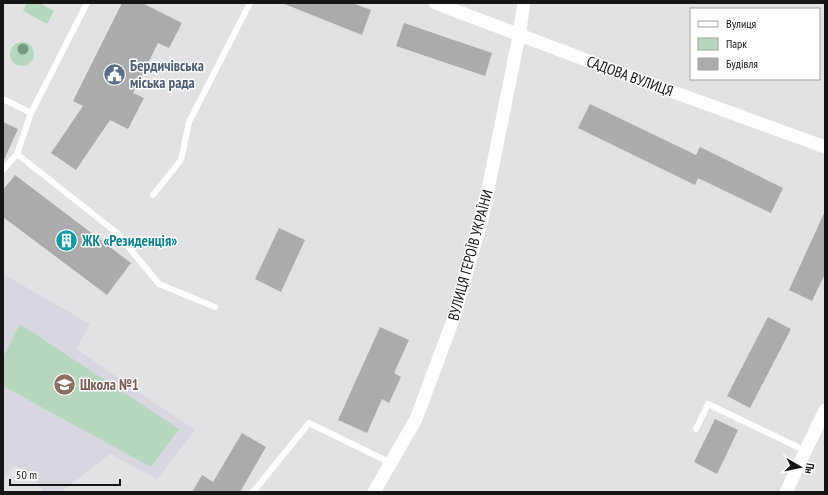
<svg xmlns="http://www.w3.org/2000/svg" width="828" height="495" font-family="'PT Sans Narrow',sans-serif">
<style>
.built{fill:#d8d7e0}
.green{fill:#b6d7bd}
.building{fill:#abaaac}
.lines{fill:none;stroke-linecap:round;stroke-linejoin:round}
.service{stroke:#fff;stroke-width:6}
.minor{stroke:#fff;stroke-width:13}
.tree{fill:#799b85}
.labels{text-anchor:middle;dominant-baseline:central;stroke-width:3;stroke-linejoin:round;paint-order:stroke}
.service-label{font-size:15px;font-weight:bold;fill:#4e5e75;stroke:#fff;text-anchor:start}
.street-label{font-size:15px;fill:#151515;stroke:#fff}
.culture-label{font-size:15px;font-weight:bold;fill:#0d838f;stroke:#fff;text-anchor:start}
.education-label{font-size:15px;font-weight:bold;fill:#785e54;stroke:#fff;text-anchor:start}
</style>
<rect width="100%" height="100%" fill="#e2e2e4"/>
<!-- built -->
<path class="built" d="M 3,274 L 90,324 L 76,349 L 195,430 L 157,479 L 110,454 L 61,492 L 44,492 L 30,475 L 14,465 L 3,480 Z"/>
<!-- green -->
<path class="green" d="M 27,3 L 40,3 L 54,11 L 47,24 L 23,11 Z
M10 54a12 12 0 1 1 24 0a12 12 0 1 1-24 0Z
M 20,324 L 179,429 L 151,467 L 3,386 L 3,357 Z"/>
<!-- building -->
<path class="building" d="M 122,3 L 142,3 L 182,23 L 169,48 L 158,43 L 133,93 L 144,98 L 128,129 L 110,120 L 76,170 L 51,153 L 83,106 L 73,101 Z
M 282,3 L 352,3 L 371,10 L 362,35 Z
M 404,23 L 492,53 L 485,76 L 396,46 Z
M 590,104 L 696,155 L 700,147 L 783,188 L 771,213 L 698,178 L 695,185 L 578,128 Z
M 3,122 L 18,129 L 3,162 Z
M 15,175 L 131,263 L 107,295 L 3,217 L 3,190 Z
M 825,211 L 825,274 L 812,301 L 789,290 Z
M 279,228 L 305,240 L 281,292 L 255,279 Z
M 768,317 L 791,329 L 750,408 L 727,396 Z
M 380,327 L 409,340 L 394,373 L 401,377 L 389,403 L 382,399 L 367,433 L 338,420 Z
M 715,419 L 738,430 L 717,474 L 694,462 Z
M 242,433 L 266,447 L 240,492 L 192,492 L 202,475 L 213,482 Z"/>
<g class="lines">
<!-- service -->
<path class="service" d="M 3,99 L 31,113 L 17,154 L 117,233 L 159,284 L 215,307
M 31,113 L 87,3
M 3,170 L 17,154
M 153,195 L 181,160 L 189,122 L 250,3
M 696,429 L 708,404 L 806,451
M 253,492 L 309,423 L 391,463"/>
<!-- minor -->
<path class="minor" d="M 435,3 L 602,66 L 825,147
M 374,492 L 416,419 L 453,320 L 482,219 L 519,36 L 524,3
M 786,492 L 825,410"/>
</g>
<!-- trees -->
<circle class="tree" cx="23" cy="49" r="5.5"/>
<!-- icons -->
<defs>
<symbol id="civic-disc" viewBox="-11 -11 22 22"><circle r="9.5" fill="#5c6f8a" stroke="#fff"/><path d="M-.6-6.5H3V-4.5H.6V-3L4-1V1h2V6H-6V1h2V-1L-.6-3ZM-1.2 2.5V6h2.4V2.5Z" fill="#fff"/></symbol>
<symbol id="building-disc" viewBox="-11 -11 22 22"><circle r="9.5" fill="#0f9aa8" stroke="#fff"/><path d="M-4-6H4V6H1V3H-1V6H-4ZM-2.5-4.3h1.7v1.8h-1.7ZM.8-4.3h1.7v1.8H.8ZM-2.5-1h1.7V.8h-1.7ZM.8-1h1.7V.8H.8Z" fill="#fff"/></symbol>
<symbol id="school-disc" viewBox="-11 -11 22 22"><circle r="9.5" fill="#8d6e63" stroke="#fff"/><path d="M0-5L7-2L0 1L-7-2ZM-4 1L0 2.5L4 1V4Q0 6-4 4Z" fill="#fff"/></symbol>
</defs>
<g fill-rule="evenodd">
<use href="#civic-disc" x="102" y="62" width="25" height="25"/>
<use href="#building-disc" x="54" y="228" width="25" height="25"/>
<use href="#school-disc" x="52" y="372" width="25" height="25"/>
</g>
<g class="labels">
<!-- service labels -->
<g class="service-label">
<text x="130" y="65">Бердичівська<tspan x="130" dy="17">міська рада</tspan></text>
</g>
<!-- street labels -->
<g class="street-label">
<text transform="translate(630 76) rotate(20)">САДОВА ВУЛИЦЯ</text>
<text transform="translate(470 255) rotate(-75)">ВУЛИЦЯ ГЕРОЇВ УКРАЇНИ</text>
</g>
<!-- culture labels -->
<g class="culture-label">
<text x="82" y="240">ЖК «Резиденція»</text>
</g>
<!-- education labels -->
<g class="education-label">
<text x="80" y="384">Школа №1</text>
</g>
</g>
<!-- border -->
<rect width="828" height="495" fill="none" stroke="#151515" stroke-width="8"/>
<!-- legend -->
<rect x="690" y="8" width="130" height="72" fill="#ffffff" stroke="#a1a1a1"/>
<rect x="698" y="21" width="20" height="6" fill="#ffffff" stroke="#a1a1a1"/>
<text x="726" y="28" font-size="12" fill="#151515">Вулиця</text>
<rect x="698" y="38" width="20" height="12" fill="#b6d7bd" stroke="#a1a1a1"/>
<text x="726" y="48" font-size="12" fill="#151515">Парк</text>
<rect x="698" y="58" width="20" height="12" fill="#abaaac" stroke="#a1a1a1"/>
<text x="726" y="68" font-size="12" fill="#151515">Будівля</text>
<!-- north arrow -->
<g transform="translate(800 467) rotate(99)" stroke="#ffffff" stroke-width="3" paint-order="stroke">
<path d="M0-3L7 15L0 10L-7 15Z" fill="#151515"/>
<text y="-6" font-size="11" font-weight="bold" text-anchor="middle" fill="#151515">Пн</text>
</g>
<!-- scale -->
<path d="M10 479v6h110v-6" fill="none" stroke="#151515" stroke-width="2"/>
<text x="16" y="479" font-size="12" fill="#151515" stroke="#ffffff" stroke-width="3" paint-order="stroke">50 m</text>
</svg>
